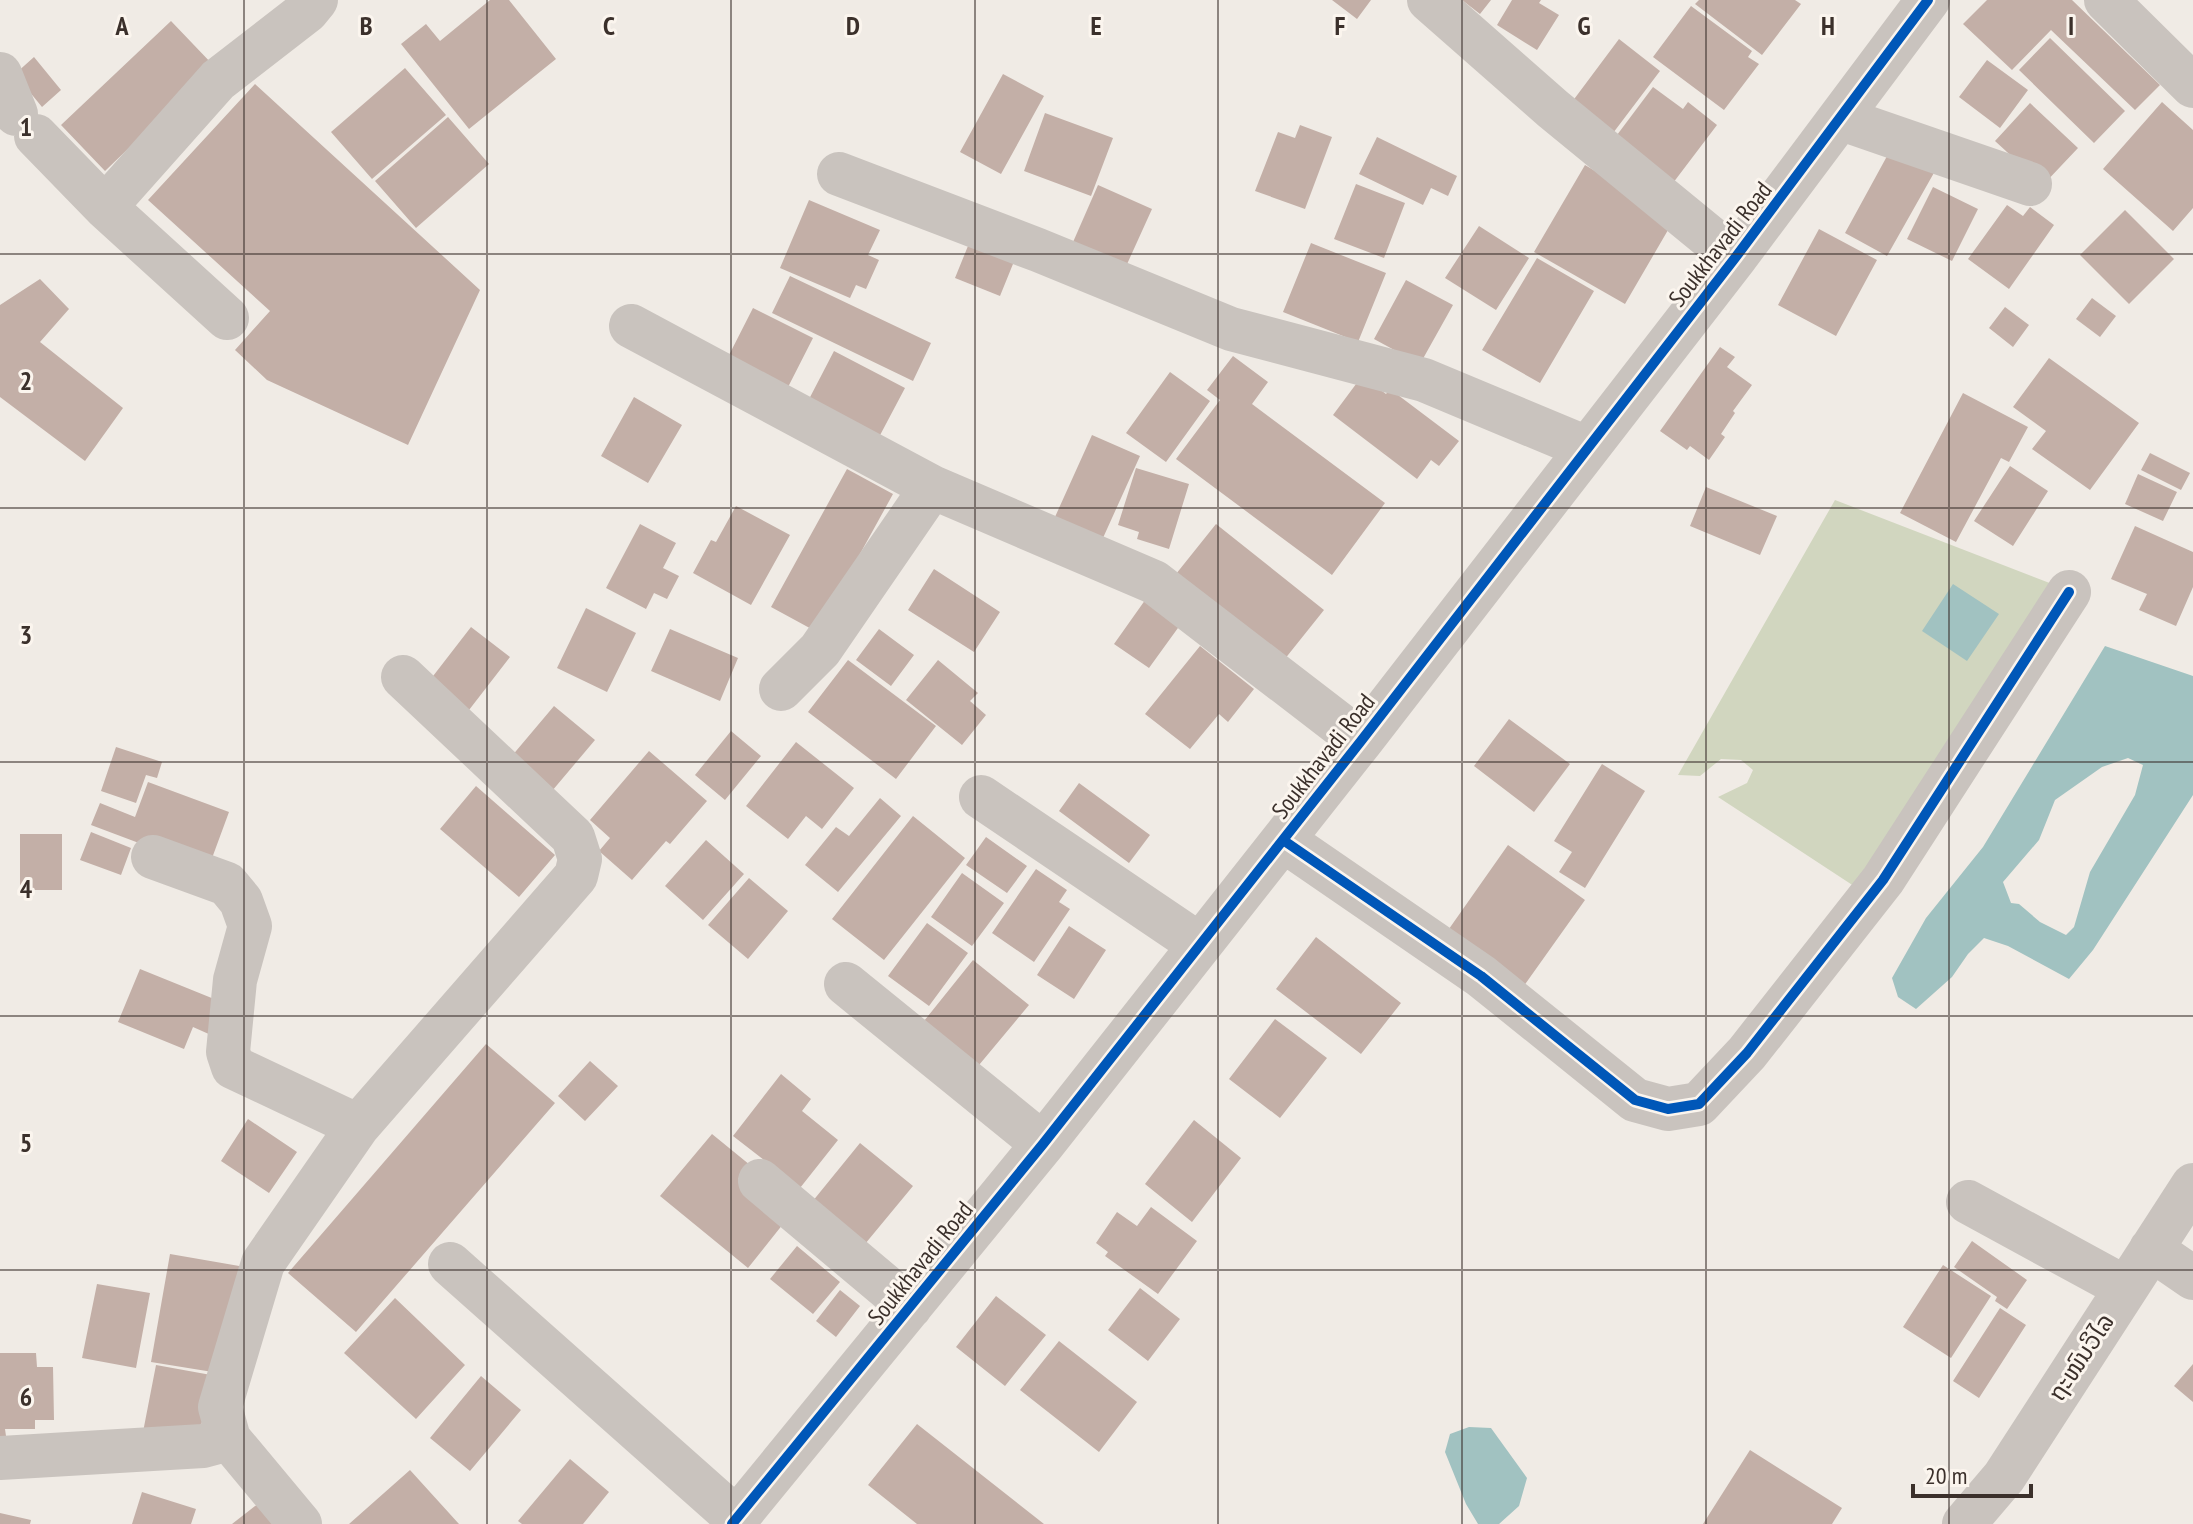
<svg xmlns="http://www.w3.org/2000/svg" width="2193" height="1524" font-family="'PT Sans Narrow','Noto Sans Lao',sans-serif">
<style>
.green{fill:#d1d6bf}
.water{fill:#a1c2c1;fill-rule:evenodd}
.building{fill:#c3afa7}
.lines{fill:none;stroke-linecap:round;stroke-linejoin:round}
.minor{stroke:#c9c3be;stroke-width:44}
.cycleway-casing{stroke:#fbf5ee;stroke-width:15}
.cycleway{stroke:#0057b8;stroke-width:10}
.grid{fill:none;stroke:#3b302b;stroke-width:2;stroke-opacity:0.55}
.labels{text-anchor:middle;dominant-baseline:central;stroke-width:6;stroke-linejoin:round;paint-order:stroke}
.street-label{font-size:24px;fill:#3b302b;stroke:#fbf5ee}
.grid-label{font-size:26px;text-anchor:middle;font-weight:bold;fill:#3b302b;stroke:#fbf5ee;stroke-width:6;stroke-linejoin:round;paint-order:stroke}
</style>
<rect width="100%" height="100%" fill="#f0ebe5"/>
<!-- green -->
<path class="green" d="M 1835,500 L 2060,587 L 1863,892 L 1718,797 L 1747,783 L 1753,770 L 1741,760 L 1721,759 L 1700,776 L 1678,775 Z"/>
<!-- water -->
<path class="water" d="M 1953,584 L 1999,614 L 1967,661 L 1922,631 Z
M 2105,646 L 2193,676 L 2193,795 L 2093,950 L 2069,979 L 2008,946 L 1984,938 L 1968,954 L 1952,977 L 1916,1009 L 1898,997 L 1892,978 L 1926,918 L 1983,847 ZM 2128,758 L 2143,765 L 2135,795 L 2090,872 L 2074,927 L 2066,935 L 2040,922 L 2019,904 L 2011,903 L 2003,882 L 2039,840 L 2055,800 L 2102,767 Z
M 1469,1427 L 1491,1428 L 1527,1478 L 1519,1506 L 1499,1524 L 1478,1524 L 1466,1504 L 1445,1452 L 1450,1434 Z"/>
<!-- building -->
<path class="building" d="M 490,0 L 509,0 L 556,59 L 469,129 L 401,44 L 426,24 L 440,41 Z
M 1332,0 L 1371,0 L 1357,19 Z
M 1462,0 L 1491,0 L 1480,14 Z
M 1512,0 L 1541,0 L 1539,3 L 1559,15 L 1537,50 L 1497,25 Z
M 1699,0 L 1795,0 L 1801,4 L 1762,55 L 1695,4 Z
M 1987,0 L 2072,0 L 2160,85 L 2135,110 L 2051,30 L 2012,70 L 1963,24 Z
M 1691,6 L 1752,51 L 1748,57 L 1759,64 L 1724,110 L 1653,57 Z
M 171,21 L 214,66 L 105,171 L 61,125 Z
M 2050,38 L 2125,111 L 2094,143 L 2019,70 Z
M 1619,39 L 1660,71 L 1607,141 L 1566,110 Z
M 34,57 L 61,90 L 42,107 L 15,74 Z
M 1987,60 L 2028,90 L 2000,128 L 1959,97 Z
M 405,68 L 446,115 L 372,179 L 331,132 Z
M 1003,74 L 1044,96 L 1001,174 L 960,152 Z
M 255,84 L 480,290 L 408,445 L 267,380 L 235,350 L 270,311 L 148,200 Z
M 1653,87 L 1683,109 L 1688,102 L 1717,125 L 1673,183 L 1614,139 Z
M 2162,102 L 2193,130 L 2193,208 L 2173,231 L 2103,169 Z
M 2030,103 L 2078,148 L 2043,185 L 1995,141 Z
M 1045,113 L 1113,138 L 1091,196 L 1024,171 Z
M 448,117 L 489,164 L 416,228 L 375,181 Z
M 1300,125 L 1332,137 L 1305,209 L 1255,191 L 1278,132 L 1295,138 Z
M 1377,137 L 1457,176 L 1448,196 L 1431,188 L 1423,205 L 1359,174 Z
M 1892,147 L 1935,171 L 1887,256 L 1845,233 Z
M 1585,165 L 1675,218 L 1625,304 L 1534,252 Z
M 1356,184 L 1405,203 L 1384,258 L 1334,239 Z
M 1098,185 L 1152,209 L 1123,273 L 1070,249 Z
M 1933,187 L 1978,209 L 1952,261 L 1907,239 Z
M 809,200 L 880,230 L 868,255 L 879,260 L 866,289 L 856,285 L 850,298 L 780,268 Z
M 2007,205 L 2023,216 L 2030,207 L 2054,225 L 2009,289 L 1968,259 Z
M 2125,210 L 2174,259 L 2129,304 L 2080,255 Z
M 1479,226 L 1529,258 L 1496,310 L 1445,278 Z
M 1819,229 L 1877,260 L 1836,336 L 1778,305 Z
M 970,241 L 1015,259 L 1000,296 L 955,278 Z
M 1311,243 L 1386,273 L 1358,342 L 1283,312 Z
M 1537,258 L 1594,291 L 1540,383 L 1482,350 Z
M 790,276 L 931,343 L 913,381 L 772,313 Z
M 40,279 L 69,309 L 40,342 L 123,408 L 85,461 L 0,397 L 0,305 Z
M 1406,280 L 1453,305 L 1420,364 L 1374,339 Z
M 2092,298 L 2116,316 L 2100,337 L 2076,319 Z
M 2005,307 L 2029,325 L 2013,347 L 1989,328 Z
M 753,308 L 813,338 L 786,391 L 726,361 Z
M 1720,347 L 1735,357 L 1727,367 L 1752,385 L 1733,411 L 1735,413 L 1721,434 L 1725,437 L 1709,460 L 1690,446 L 1687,450 L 1660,431 Z
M 834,351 L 905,388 L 878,439 L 807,403 Z
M 1233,356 L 1268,382 L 1252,404 L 1385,503 L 1332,575 L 1176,459 L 1220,400 L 1207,390 Z
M 2049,358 L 2139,423 L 2090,490 L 2032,449 L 2046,431 L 2013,407 Z
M 1170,372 L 1210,401 L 1166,462 L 1126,433 Z
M 1362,376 L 1386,394 L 1390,389 L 1459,441 L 1439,466 L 1431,460 L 1417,479 L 1333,415 Z
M 1963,393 L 2028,427 L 2009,462 L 2001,458 L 1956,542 L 1900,513 Z
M 634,397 L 682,425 L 648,483 L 601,456 Z
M 1092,435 L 1140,456 L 1098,549 L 1050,528 Z
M 2150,453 L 2190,473 L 2181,490 L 2141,470 Z
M 2010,466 L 2048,491 L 2013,546 L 1974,521 Z
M 1136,468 L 1189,484 L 1169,549 L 1137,539 L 1139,532 L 1118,525 Z
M 847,469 L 893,494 L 817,632 L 771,607 Z
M 2138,474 L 2177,492 L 2163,521 L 2125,504 Z
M 1706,487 L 1777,516 L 1760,555 L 1690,526 Z
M 736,506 L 790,535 L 751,605 L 693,573 L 711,540 L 716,542 Z
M 640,524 L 676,543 L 663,568 L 679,576 L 667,599 L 654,593 L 646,609 L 606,588 Z
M 1216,524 L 1324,610 L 1284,660 L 1176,574 Z
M 2135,526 L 2193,552 L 2193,587 L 2176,626 L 2139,610 L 2147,594 L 2111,579 Z
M 934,569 L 1000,612 L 974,652 L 908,610 Z
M 1148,596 L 1183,621 L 1149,668 L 1114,644 Z
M 586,608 L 636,633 L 607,692 L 557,668 Z
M 471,627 L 510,657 L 469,710 L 430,680 Z
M 670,629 L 738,658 L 720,701 L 651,671 Z
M 879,629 L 914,655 L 891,686 L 856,660 Z
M 1200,646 L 1254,689 L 1228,722 L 1219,714 L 1190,749 L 1145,714 Z
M 848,660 L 936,726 L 896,779 L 808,712 Z
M 938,660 L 978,693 L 970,701 L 986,715 L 962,745 L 906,700 Z
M 554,706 L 595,740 L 552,791 L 511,757 Z
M 1509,719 L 1570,764 L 1534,812 L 1474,766 Z
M 731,731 L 761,756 L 725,800 L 695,775 Z
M 796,742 L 854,788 L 822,829 L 806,816 L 788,839 L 746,806 Z
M 116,747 L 162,762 L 157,778 L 146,775 L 136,803 L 101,791 Z
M 649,751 L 707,801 L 670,844 L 666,841 L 632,880 L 599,851 L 610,838 L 590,820 Z
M 1602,764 L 1645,791 L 1585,888 L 1559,872 L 1572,852 L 1554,841 Z
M 148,782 L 229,812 L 208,869 L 91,825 L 100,803 L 135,817 Z
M 1079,783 L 1150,835 L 1129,863 L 1059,811 Z
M 476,786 L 555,855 L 519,897 L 440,829 Z
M 880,798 L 901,816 L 838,892 L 805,865 L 836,827 L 849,836 Z
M 913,816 L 965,858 L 884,960 L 832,919 Z
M 91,832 L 131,848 L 121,875 L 80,860 Z
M 20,834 L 62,834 L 62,890 L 20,890 Z
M 986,837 L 1027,866 L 1007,893 L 966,865 Z
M 706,840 L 744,874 L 703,920 L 665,886 Z
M 1508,845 L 1585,900 L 1521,990 L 1444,936 Z
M 1036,869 L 1067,890 L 1059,902 L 1070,909 L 1034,962 L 992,933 Z
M 962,873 L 1004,903 L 972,946 L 931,917 Z
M 749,878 L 788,911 L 748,959 L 708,925 Z
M 927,923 L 968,953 L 929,1006 L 888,976 Z
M 1069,926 L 1106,950 L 1074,999 L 1037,975 Z
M 1316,937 L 1401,1003 L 1361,1054 L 1276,989 Z
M 973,960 L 1029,1005 L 979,1065 L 924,1021 Z
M 140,969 L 224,1003 L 211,1035 L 193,1027 L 184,1049 L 118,1022 Z
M 1275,1019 L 1327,1058 L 1280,1118 L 1229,1079 Z
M 486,1044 L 555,1103 L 356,1332 L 288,1273 Z
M 590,1061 L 618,1086 L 585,1121 L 558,1096 Z
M 781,1074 L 811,1099 L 802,1111 L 838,1140 L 800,1188 L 733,1136 Z
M 248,1119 L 297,1152 L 269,1193 L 221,1161 Z
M 1194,1120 L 1241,1158 L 1192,1222 L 1145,1184 Z
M 712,1134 L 750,1165 L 738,1179 L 787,1219 L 748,1268 L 660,1196 Z
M 860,1143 L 913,1186 L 865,1244 L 812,1202 Z
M 1151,1207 L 1197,1241 L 1158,1294 L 1105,1256 L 1108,1252 L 1096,1243 L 1117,1212 L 1137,1226 Z
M 1972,1241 L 2027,1280 L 2007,1309 L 1995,1301 L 1997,1297 L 1954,1267 Z
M 797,1246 L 840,1282 L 813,1314 L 770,1279 Z
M 170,1254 L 245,1267 L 225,1374 L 151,1362 Z
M 1943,1265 L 1991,1296 L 1951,1358 L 1903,1327 Z
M 97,1284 L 150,1293 L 136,1368 L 82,1358 Z
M 1140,1288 L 1180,1319 L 1148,1361 L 1108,1330 Z
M 840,1290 L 860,1306 L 836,1337 L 816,1321 Z
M 996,1296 L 1046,1335 L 1005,1386 L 956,1347 Z
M 395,1298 L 465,1365 L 416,1419 L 344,1353 Z
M 2000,1308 L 2026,1325 L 1979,1398 L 1953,1381 Z
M 1059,1341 L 1137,1402 L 1099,1452 L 1020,1390 Z
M 0,1353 L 36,1353 L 37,1367 L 53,1367 L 54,1420 L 35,1420 L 35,1429 L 5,1429 L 6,1436 L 0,1436 Z
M 2193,1364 L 2193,1402 L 2174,1386 Z
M 156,1365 L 211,1375 L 198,1442 L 143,1432 Z
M 481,1376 L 521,1410 L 470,1471 L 430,1438 Z
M 917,1424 L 1044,1524 L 917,1524 L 868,1485 Z
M 1750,1450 L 1842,1508 L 1832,1524 L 1703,1524 Z
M 570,1459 L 609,1492 L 583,1524 L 522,1524 L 518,1521 Z
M 410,1470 L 459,1524 L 349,1524 Z
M 142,1492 L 196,1509 L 191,1524 L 132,1524 Z
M 259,1503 L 276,1524 L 232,1524 Z
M 0,1513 L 31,1520 L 30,1524 L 0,1524 Z"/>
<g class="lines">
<!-- minor -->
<path class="minor" d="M 1429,0 L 1553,109 L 1735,258
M 2106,0 L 2193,86
M 0,74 L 16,114
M 1842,119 L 2030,184
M 36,136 L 105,207 L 227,318
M 839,174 L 1038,250 L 1231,329 L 1424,380 L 1587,448
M 105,207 L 218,80 L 307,11 L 316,0
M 631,326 L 932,487 L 1154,582 L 1361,741
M 781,689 L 820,650 L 932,487
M 981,797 L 1200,945
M 1283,840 L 1481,976 L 1635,1100 L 1668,1109 L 1699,1104 L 1747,1053 L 1883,880 L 2069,592
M 153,857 L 227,884 L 241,901 L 250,926 L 235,980 L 228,1052 L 233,1067 L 358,1126
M 846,984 L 1043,1144
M 760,1181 L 910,1307
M 1968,1202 L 2126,1288
M 2151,1249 L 2193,1278
M 450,1264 L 736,1518
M 0,1458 L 203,1446 L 229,1439
M 300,1524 L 229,1439 L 220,1407 L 263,1263 L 358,1126 L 576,876 L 580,859 L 573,837 L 403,677
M 732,1524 L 1043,1144 L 1361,741 L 1735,258 L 1928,0
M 1964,1524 L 2004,1477 L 2193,1185"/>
<defs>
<path id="cycleway" d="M 1283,840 L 1481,976 L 1635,1100 L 1668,1109 L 1699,1104 L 1747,1053 L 1883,880 L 2069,592
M 732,1524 L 1043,1144 L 1361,741 L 1735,258 L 1928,0"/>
</defs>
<!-- cycleway casing -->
<use href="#cycleway" class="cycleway-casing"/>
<!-- cycleway -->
<use href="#cycleway" class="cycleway"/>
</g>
<!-- grid -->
<path class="grid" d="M 244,0 L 244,1524M 487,0 L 487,1524M 731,0 L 731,1524M 975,0 L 975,1524M 1218,0 L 1218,1524M 1462,0 L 1462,1524M 1706,0 L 1706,1524M 1949,0 L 1949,1524M 0,254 L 2193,254M 0,508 L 2193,508M 0,762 L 2193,762M 0,1016 L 2193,1016M 0,1270 L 2193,1270"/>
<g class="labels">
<!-- street labels -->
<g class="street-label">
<text transform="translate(1720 244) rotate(-52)">Soukkhavadi Road</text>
<text transform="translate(1323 756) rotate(-52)">Soukkhavadi Road</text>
<text transform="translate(920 1263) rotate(-51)">Soukkhavadi Road</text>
<text transform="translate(2081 1357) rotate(-57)">ຖະໜົນວິໄລ</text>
</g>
</g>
<g class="grid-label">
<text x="122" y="35">A</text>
<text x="366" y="35">B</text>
<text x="609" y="35">C</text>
<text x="853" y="35">D</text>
<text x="1096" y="35">E</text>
<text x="1340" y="35">F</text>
<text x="1584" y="35">G</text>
<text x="1828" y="35">H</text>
<text x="2071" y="35">I</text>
<text x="26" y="136">1</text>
<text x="26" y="390">2</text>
<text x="26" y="644">3</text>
<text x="26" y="898">4</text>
<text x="26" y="1152">5</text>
<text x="26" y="1406">6</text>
</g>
<!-- scale -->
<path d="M1913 1484v12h118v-12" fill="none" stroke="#3b302b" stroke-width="4"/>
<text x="1925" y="1484" font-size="24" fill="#3b302b" stroke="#fbf5ee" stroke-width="6" paint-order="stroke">20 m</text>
</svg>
